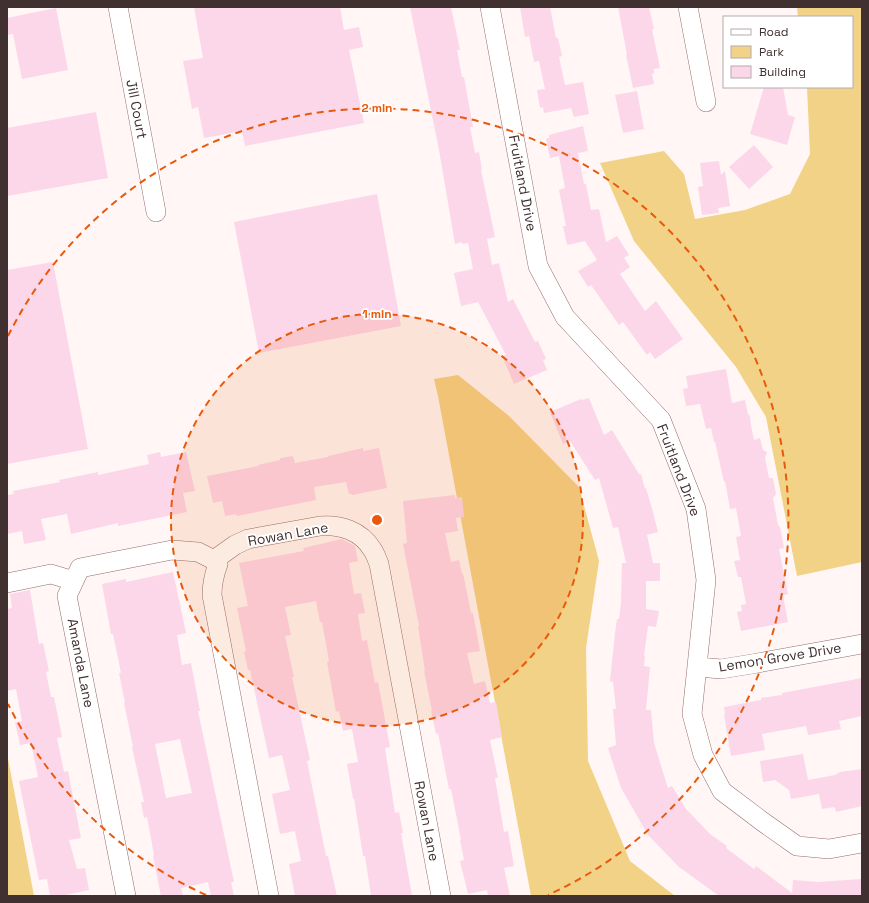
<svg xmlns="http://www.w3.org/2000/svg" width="869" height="903" font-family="'Space Grotesk',sans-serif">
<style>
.green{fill:#f2d286}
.building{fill:#fcd7e9;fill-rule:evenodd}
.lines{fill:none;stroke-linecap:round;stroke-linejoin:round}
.street-casing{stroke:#936e6d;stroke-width:20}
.street{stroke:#fff;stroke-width:19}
.ring{fill:none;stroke:#e8590c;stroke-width:2;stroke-dasharray:7 5}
.labels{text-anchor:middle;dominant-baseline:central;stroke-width:3.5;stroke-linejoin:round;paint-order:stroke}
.street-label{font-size:14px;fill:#40302f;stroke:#fff}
.centre{fill:#e8590c;stroke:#fff;stroke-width:2}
.ring-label{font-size:12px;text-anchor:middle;font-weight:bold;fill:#e8590c;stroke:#fff;stroke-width:3.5;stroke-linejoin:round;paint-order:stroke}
</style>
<rect width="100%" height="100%" fill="#fff6f5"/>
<!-- green -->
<path class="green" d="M 797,7 L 862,7 L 862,562 L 797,576 L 766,417 L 736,367 L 634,241 L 600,163 L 664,151 L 684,174 L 695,219 L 745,210 L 790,194 L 810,154 L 807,87 L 852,87 L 852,17 L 798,17 Z
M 458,375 L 509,416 L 579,487 L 599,561 L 586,648 L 588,761 L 630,861 L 675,896 L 531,896 L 438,396 L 434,379 Z
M 7,753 L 34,896 L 7,896 Z"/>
<!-- building -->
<path class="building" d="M 194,7 L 340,7 L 344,30 L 359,27 L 363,47 L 349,50 L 364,123 L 245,146 L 242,131 L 204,138 L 198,107 L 192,109 L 183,61 L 203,58 Z
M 410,7 L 451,7 L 460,50 L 457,50 L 462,77 L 464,77 L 473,127 L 470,127 L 475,153 L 479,152 L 482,170 L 481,170 L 495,237 L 487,239 L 492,265 L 499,263 L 508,302 L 513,299 L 535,342 L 538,341 L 546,359 L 543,360 L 547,370 L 514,384 L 502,356 L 506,355 L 478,302 L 461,306 L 454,273 L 473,269 L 468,243 L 462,244 L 462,242 L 455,244 L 439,150 Z
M 520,7 L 550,7 L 556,38 L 558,38 L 562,56 L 559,57 L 565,85 L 583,82 L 589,114 L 574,117 L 571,108 L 544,113 L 543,107 L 540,108 L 537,90 L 545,89 L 539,61 L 534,62 L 529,36 L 525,37 Z
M 618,7 L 649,7 L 654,29 L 652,29 L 660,68 L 654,69 L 654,73 L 652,74 L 654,84 L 633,88 L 626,55 L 627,55 Z
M 56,8 L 68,70 L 22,79 L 13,34 L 7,35 L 7,18 Z
M 764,87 L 783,87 L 788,115 L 795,117 L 787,145 L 750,134 Z
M 637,91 L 644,129 L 623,133 L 615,95 Z
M 96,112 L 108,178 L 7,196 L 7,128 Z
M 583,126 L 588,151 L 578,153 L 584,184 L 586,184 L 591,210 L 599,209 L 606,242 L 617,236 L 629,255 L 624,258 L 630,267 L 620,274 L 645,311 L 656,301 L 683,339 L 655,359 L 650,352 L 647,355 L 623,322 L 619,325 L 591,285 L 588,287 L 578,271 L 597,260 L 585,241 L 567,245 L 563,226 L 566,226 L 559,190 L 565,188 L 559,156 L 550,158 L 546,139 L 549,138 L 549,135 Z
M 754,145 L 773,167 L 749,189 L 729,167 Z
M 719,161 L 721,175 L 725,171 L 730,206 L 718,208 L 719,213 L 702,215 L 698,187 L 703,186 L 700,163 Z
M 377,194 L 401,326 L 259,353 L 234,222 Z
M 53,262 L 88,449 L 7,464 L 7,270 Z
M 726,369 L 732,403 L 745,400 L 748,414 L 750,416 L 751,425 L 754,440 L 760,438 L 763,450 L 767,452 L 765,458 L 769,478 L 773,478 L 776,494 L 773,498 L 778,525 L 780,527 L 784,548 L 779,549 L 788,594 L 783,595 L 788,622 L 741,631 L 737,612 L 742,611 L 741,605 L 746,604 L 741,577 L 738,577 L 734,561 L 740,560 L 736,537 L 741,536 L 736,508 L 730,509 L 725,481 L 724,482 L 715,442 L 714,442 L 711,428 L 706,429 L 700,404 L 686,406 L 683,389 L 688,388 L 686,376 Z
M 589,398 L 604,435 L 612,430 L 639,474 L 641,474 L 645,489 L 646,488 L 653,512 L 658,532 L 647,535 L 653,563 L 660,563 L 660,581 L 646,581 L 646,609 L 659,611 L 656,627 L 648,626 L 644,656 L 645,656 L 644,666 L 650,667 L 646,710 L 651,710 L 654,743 L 668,788 L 672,786 L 686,809 L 710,834 L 727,846 L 726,848 L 754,869 L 756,866 L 792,893 L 793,880 L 818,882 L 862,879 L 862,896 L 719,896 L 679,867 L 648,835 L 621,788 L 608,748 L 616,745 L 613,709 L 616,709 L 613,682 L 610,681 L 615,633 L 617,619 L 619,619 L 621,602 L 622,563 L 626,563 L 618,527 L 613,528 L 599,478 L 595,480 L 570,441 L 563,444 L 550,412 L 581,399 L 582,400 Z
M 363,448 L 363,451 L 379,448 L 387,488 L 352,495 L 352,494 L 349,494 L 346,482 L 314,487 L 316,500 L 237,516 L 236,514 L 225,516 L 222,501 L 213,503 L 207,476 L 258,466 L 258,465 L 280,460 L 280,458 L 293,456 L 295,463 L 328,457 L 328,456 Z
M 160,452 L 161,457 L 186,452 L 195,491 L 183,493 L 187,512 L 118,526 L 118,523 L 71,534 L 67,514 L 41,519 L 46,540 L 24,544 L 22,531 L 7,534 L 7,495 L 14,494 L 13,491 L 60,482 L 59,480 L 98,472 L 98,475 L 149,464 L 147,455 Z
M 455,495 L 455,498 L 462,497 L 464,517 L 456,518 L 458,531 L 445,533 L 451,562 L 459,560 L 462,574 L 463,573 L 471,613 L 473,613 L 480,651 L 467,653 L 474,684 L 485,681 L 490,703 L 496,702 L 502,737 L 490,740 L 498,778 L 495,778 L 504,832 L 508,831 L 514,866 L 504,868 L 510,896 L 488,896 L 487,890 L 468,894 L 460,861 L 464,860 L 460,840 L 461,840 L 451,789 L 449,789 L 438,733 L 436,734 L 431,711 L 432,711 L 424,671 L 425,671 L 418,626 L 419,626 L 403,544 L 407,543 L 403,501 Z
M 342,539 L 355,546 L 358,561 L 349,563 L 354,594 L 361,593 L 365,613 L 358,614 L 362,641 L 367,640 L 375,683 L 378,682 L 390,747 L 385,748 L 395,813 L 399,812 L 403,833 L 401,833 L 412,896 L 371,896 L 365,856 L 363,856 L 354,798 L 353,799 L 347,764 L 358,762 L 352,729 L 343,731 L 339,711 L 336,712 L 327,662 L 329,661 L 322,622 L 320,622 L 316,601 L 285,607 L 291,635 L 285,636 L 294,677 L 292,677 L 310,760 L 307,761 L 326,856 L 328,856 L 337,896 L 295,896 L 289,864 L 301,861 L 295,831 L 280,834 L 272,794 L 290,790 L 282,755 L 269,758 L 250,670 L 248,670 L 244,652 L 246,651 L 237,608 L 248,606 L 239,563 L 304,551 L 303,548 Z
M 173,572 L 186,633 L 177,635 L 182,665 L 191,663 L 200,711 L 198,711 L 234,882 L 231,882 L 234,896 L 211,896 L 208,882 L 181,888 L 183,896 L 161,896 L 153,856 L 154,855 L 147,817 L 144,818 L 141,802 L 144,802 L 132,747 L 133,747 L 124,703 L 125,703 L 119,673 L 121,673 L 113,634 L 111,634 L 102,584 L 126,579 L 126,582 ZM 180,739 L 192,793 L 166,798 L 155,744 Z
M 30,590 L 39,644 L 43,643 L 49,671 L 46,672 L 51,697 L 54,697 L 62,737 L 57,738 L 64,772 L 68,771 L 81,838 L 69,840 L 77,869 L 85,868 L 89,890 L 61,896 L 50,896 L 47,879 L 39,880 L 19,781 L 38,777 L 31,743 L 20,745 L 15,722 L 22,721 L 16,689 L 7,691 L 7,609 L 12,608 L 10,594 Z
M 862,678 L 862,716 L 839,721 L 841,729 L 808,735 L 806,726 L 762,734 L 765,750 L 731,756 L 724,715 L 725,715 L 724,707 L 761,700 L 761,698 L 782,695 L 782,693 Z
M 803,754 L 808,780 L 835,775 L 840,772 L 862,769 L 862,806 L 836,812 L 835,808 L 834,808 L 834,807 L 822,809 L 819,794 L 791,799 L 789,790 L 775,780 L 763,782 L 760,761 Z"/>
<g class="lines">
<defs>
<path id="street" d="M 118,7 L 156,212
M 490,7 L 538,266 L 565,317 L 661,420 L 696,509 L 706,580 L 692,714 L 703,755 L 722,791 L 763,822 L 797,846 L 829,849 L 862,843
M 688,7 L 706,102
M 214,560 L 235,545 L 248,539 L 320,526 C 340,524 361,531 372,549 C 375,553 377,559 379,564 L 441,896
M 7,583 L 51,574 L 74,581
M 698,667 L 721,669 L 752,664 L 862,644
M 126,896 L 67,596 L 80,568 L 172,550 L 198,552 L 214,560 L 218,564 C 214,575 212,583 212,595 L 269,896"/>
</defs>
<!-- street casing -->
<use href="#street" class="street-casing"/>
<!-- street -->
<use href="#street" class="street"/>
</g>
<!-- distance rings -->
<circle cx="377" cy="520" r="206" fill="#e8590c" fill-opacity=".12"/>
<g class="ring">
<circle cx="377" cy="520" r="206"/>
<path d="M206 895A412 412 0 0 1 8 704M8 336A412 412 0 1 1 548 895"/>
</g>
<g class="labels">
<!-- street labels -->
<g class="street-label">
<text transform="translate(137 109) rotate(79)">Jill Court</text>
<text transform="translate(523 183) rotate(79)">Fruitland Drive</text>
<text transform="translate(679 470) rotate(69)">Fruitland Drive</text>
<text transform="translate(288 534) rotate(-10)">Rowan Lane</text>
<text transform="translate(780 657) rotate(-9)">Lemon Grove Drive</text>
<text transform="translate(81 663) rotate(79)">Amanda Lane</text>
<text transform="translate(427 821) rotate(79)">Rowan Lane</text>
</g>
</g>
<circle cx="377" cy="520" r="6" class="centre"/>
<g class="ring-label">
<text x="377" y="112">2 min</text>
<text x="377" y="318">1 min</text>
</g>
<!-- border -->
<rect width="869" height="903" fill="none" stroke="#40302f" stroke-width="16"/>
<!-- legend -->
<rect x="723" y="16" width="130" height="72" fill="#ffffff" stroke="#b3acac"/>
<rect x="731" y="29" width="20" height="6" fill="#ffffff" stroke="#b3acac"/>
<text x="759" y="36" font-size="12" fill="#40302f">Road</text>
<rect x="731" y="46" width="20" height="12" fill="#f2d286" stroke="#b3acac"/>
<text x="759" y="56" font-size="12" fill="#40302f">Park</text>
<rect x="731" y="66" width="20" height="12" fill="#fcd7e9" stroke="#b3acac"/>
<text x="759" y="76" font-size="12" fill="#40302f">Building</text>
</svg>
